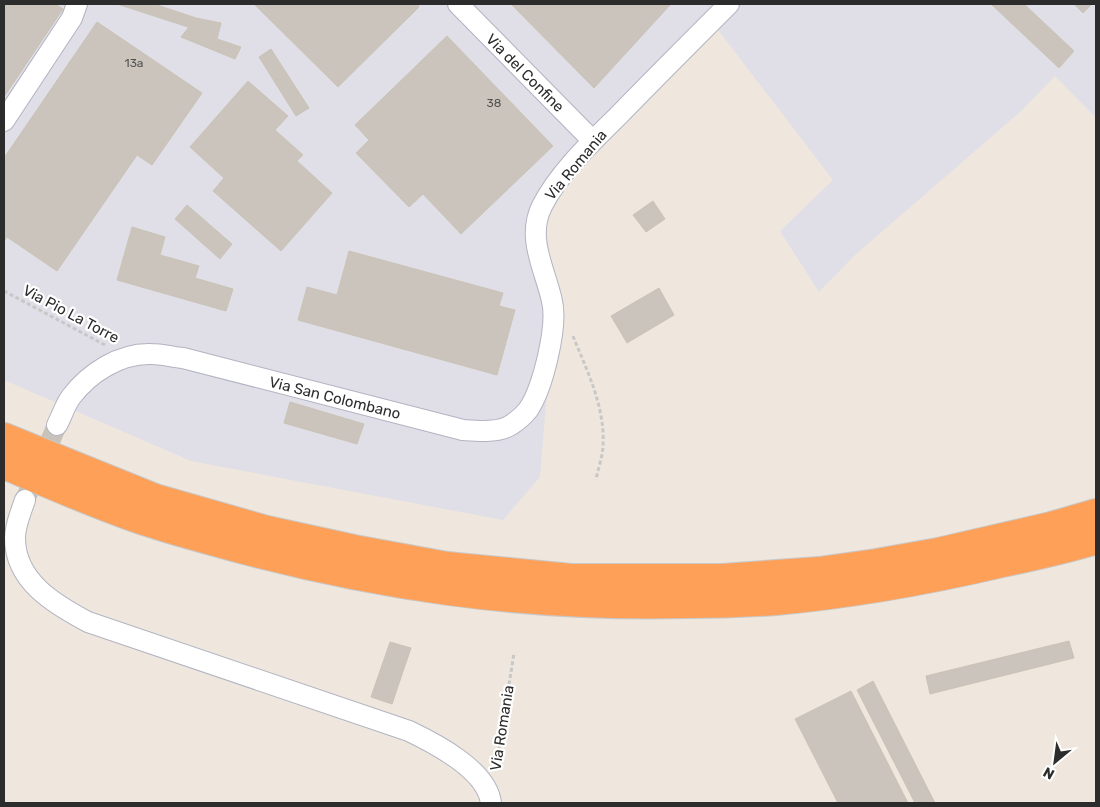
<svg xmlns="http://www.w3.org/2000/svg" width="1100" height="807" font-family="Rubik,sans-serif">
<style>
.industrial{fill:#e0dee7}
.building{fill:#cac4bc;stroke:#cac3b6}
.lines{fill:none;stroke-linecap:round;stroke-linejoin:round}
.minor-tunnel{stroke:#c8c2ba;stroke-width:20;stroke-dasharray:20 10;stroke-linecap:butt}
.minor-casing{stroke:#b1b4c1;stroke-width:22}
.highway-casing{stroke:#c8c8c8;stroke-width:30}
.path{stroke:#c8c8c8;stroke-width:3;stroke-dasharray:4 2.5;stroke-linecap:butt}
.minor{stroke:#fff;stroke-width:20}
.highway{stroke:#ffa058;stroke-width:28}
.labels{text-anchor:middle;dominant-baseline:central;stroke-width:4.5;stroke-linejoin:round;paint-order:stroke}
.number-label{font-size:12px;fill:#545250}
.street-label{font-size:15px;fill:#2c2c2c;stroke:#fff}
</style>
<rect width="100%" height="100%" fill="#efe7dd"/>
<!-- industrial -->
<path class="industrial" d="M 4,4 L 1096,4 L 1096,118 L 1055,76 L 1019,113 L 855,255 L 819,292 L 780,231 L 833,180 L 712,22 L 542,206 L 551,344 L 540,477 L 503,520 L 191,461 L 4,380 Z"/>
<!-- building -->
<path class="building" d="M 4,4 L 55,4 L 63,9 L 4,97 Z
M 117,4 L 154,4 L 196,18 L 188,27 Z
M 254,4 L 417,4 L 419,7 L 338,87 Z
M 511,4 L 669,4 L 670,5 L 594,88 Z
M 991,4 L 1024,4 L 1074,51 L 1059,68 Z
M 1074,4 L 1092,4 L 1083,13 Z
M 196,18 L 221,23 L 217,39 L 241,47 L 235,59 L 181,37 Z
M 97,22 L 202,93 L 152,165 L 137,155 L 57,271 L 7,237 L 4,241 L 4,158 Z
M 447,36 L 553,146 L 461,234 L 423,194 L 409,207 L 356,153 L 369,140 L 355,125 Z
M 271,49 L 309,108 L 296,116 L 259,57 Z
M 248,81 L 288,116 L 275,130 L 303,155 L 297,161 L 332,193 L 281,251 L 213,191 L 224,178 L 190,147 Z
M 653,201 L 665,219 L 646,232 L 633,215 Z
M 187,205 L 232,244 L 220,259 L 175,219 Z
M 132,227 L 165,237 L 160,255 L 199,266 L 195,278 L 233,289 L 226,311 L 117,280 Z
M 349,251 L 503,293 L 499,306 L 515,310 L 497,375 L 298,320 L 307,287 L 337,295 Z
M 659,288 L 674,315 L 627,343 L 611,316 Z
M 290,402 L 364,424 L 357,444 L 284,423 Z
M 1069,641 L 1074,658 L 930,694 L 926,676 Z
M 390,642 L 411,648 L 392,704 L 371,697 Z
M 873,681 L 935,803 L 915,803 L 857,690 Z
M 851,691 L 908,803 L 838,803 L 795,719 Z"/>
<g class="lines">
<!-- minor-tunnel -->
<path class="minor-tunnel" d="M 25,500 L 57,425"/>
<defs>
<path id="minor" d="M 458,4 L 593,141
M 4,121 L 72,18 L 77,4
M 57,425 C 62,416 65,405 71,397 C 89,373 120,353 151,354 C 162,354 172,357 183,358 L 463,430 C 478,431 498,433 511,425 C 517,421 524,415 528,410 C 543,388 558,326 552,301 C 545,269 526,238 542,206 C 560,171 592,142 620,114 C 656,77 692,41 729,4
M 25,500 C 21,512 15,525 15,538 C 15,581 54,604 88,622 L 409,731 C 436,744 487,770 491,803"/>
<path id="highway" d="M 4,437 L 155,498 L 267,530 L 354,549 L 447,566 L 571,578 L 722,578 L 819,571 L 876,563 L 938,552 L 1051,526 L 1096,513
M 4,465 C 52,485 100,507 150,523 C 171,530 193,536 215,542 C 371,586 524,608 687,604 C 716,604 747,603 776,601 C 851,594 925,581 998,564 C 1031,557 1064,550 1096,540"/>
</defs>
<!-- minor casing -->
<use href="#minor" class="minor-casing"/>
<!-- highway casing -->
<use href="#highway" class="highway-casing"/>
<!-- path -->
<path class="path" d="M 4,291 L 105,345
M 573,336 C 587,371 605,406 603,445 C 603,456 598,468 596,480
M 496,768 L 514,653"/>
<!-- minor -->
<use href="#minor" class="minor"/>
<!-- highway -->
<use href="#highway" class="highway"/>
</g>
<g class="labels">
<!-- number labels -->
<g class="number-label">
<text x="134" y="63">13a</text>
<text x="494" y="103">38</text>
</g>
<!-- street labels -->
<g class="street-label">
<text transform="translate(525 73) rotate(45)">Via del Confine</text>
<text transform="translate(576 165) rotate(-50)">Via Romania</text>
<text transform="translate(71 314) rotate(28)">Via Pio La Torre</text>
<text transform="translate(335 398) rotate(14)">Via San Colombano</text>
<text transform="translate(502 728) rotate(-81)">Via Romania</text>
</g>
</g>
<!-- border -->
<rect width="1100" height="807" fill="none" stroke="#2c2c2c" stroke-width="10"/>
<!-- north arrow -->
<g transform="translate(1055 762) rotate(209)" stroke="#ffffff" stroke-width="4" paint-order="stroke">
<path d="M0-4L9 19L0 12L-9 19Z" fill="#2c2c2c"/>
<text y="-8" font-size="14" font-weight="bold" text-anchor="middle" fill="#2c2c2c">N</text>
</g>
</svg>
